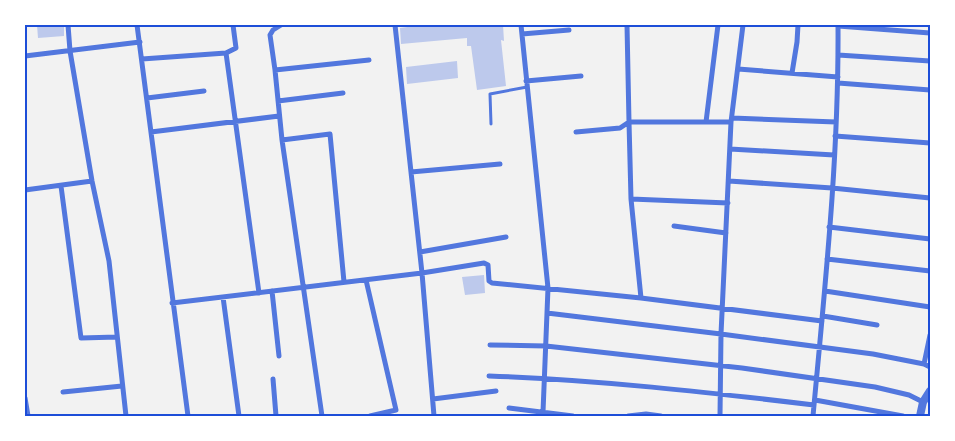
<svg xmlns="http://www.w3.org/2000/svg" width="955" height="441" font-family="'Fira Sans Condensed',sans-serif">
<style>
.building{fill:#bdc9ec}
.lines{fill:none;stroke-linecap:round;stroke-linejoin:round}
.service{stroke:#5277de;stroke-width:3}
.minor{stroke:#5277de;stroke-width:5}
.tertiary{stroke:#5277de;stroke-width:8}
.neatline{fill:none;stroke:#1d4ed8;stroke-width:2}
</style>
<rect width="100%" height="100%" fill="#f2f2f2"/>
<!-- building -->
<path class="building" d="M 37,25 L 64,25 L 64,36 L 38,38 Z
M 422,25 L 428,25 L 428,27 L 447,25 L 503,25 L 504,41 L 501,40 L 506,86 L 477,90 L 471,46 L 467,46 L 467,38 L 401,44 L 400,28 Z
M 457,61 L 458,78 L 407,84 L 406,67 Z
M 484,275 L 485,293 L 465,295 L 462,277 Z"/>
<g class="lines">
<!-- service -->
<path class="service" d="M 491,124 L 490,94 L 527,87"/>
<!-- minor -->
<path class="minor" d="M 68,25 L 70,51 L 92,181 L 109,261 L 126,416
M 137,25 L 188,416
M 233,25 L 236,48 L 226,53 L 259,293
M 281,25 L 273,30 L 270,35 L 275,70 L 282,140 L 322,416
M 395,25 L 422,273 L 434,416
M 521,25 L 548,288 L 543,412
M 627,25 L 629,122 L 731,122
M 838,26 L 930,33
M 522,34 L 569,30
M 838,55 L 930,61
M 25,56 L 140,42
M 142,59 L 226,53
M 738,69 L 838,77
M 275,70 L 369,60
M 792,73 L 797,42 L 798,25
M 526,81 L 581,76
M 838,83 L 930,90
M 147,98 L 204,91
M 278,101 L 343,93
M 732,118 L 836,122
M 629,122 L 631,199 L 641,298
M 706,122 L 718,25
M 151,132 L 279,116
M 576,132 L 620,128 L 629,122
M 835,136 L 930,143
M 282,140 L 330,134 L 344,282
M 730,149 L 834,155
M 411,172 L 500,164
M 729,181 L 832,188 L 930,198
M 61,186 L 81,338 L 117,337
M 25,190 L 92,181
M 631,199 L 728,203
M 674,226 L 726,233
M 829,227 L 930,239
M 420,252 L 506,237
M 827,259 L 930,271
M 366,280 L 396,410 L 370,416
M 272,291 L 279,356
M 825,291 L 930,307
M 223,297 L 239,416
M 172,303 L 422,273 L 484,263 L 488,265 L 489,281 L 492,283 L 641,298 L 822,321
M 547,313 L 721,334 L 731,122 L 743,25
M 823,316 L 877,325
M 930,335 L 924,364 L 930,367
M 490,345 L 546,346 L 742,368 L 875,387 L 909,395 L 923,402
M 489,376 C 598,380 706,392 814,405
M 273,379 L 276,416
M 63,392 L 122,386
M 25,398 L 28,416
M 433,399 L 496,391
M 815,400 L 903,416
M 509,408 L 573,416
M 628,416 L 646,414 L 661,416
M 720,416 L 721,334 L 873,354 L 924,364
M 813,416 C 825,286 839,156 838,25"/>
<!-- tertiary -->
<path class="tertiary" d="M 920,416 L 923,402 L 930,391"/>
</g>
<!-- border -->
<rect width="955" height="441" fill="none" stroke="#ffffff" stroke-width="52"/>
<rect x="26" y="26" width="903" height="389" class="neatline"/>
</svg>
